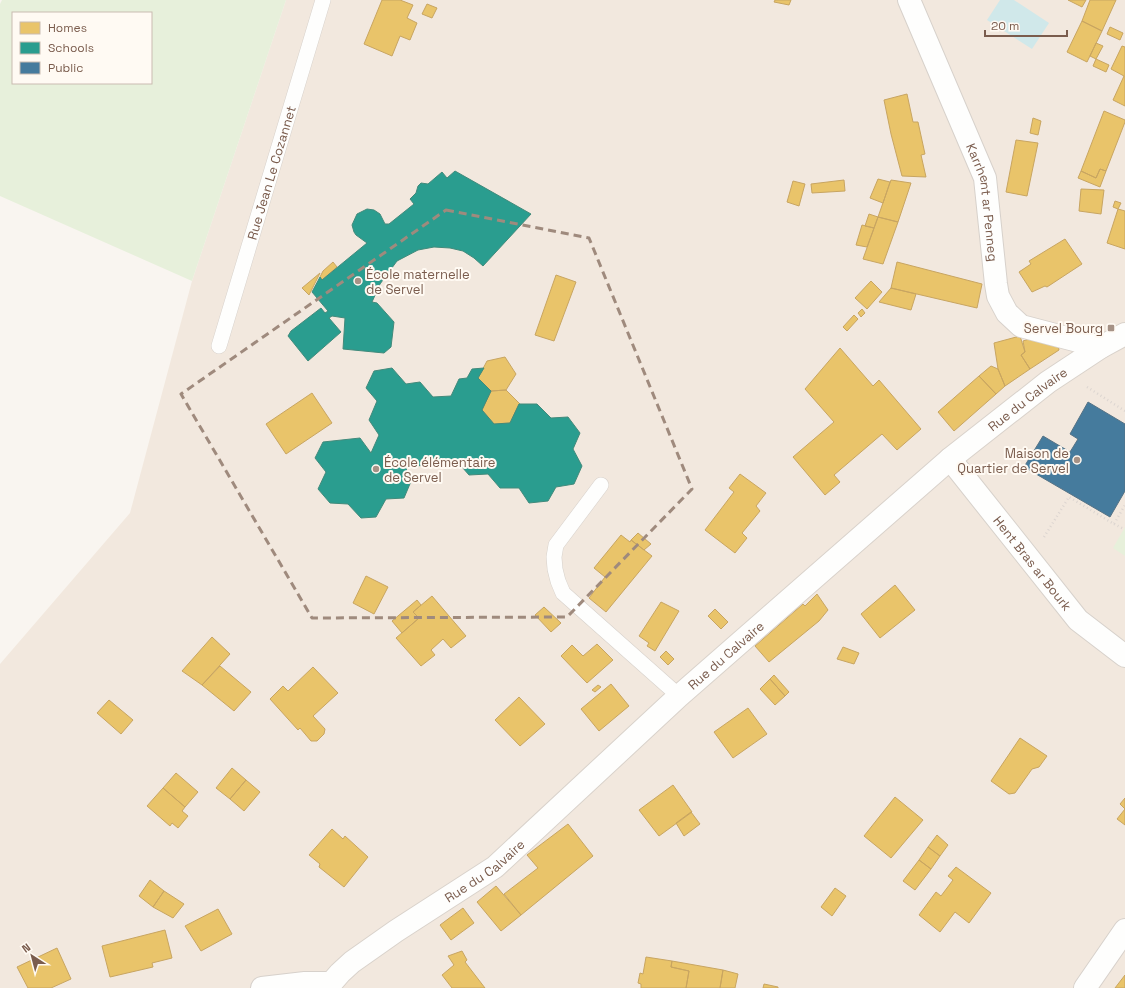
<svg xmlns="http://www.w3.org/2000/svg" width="1125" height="988" font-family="'Space Grotesk',sans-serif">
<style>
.residential{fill:#f2e8de}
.green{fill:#e7f0db;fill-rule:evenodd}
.water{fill:#d0e8ea}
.homes{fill:#e9c46a;stroke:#c8a561}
.schools{fill:#2a9d8f;stroke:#428a7b}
.public{fill:#457b9d;stroke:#557285}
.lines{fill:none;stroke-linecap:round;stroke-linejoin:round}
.lane-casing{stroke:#d7d1cb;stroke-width:16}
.street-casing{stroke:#d7d1cb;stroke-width:24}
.secondary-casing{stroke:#d9d2cb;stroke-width:24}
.path{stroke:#dcd5d0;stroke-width:2.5;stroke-dasharray:1 3;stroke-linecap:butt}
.lane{stroke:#fefefd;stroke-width:15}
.street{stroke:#fefefd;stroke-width:22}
.secondary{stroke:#fefefd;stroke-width:22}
.marked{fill:none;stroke:#9f8a7d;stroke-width:3;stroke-dasharray:8 5;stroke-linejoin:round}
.poi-dot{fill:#a69286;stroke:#fffaf3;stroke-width:1.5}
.labels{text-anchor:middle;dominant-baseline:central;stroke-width:4;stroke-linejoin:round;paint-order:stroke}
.street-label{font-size:13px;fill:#7a5c4d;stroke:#fffaf3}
.poi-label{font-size:13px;fill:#7a5c4d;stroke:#fffaf3;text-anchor:start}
</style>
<rect width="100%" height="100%" fill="#f9f5f0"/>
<!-- residential -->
<path class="residential" d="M 286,0 L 1125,0 L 1125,988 L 0,988 L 0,664 L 130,513 L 192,281 Z"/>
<!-- green -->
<path class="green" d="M 2,0 L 286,0 L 192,281 L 0,196 L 0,4 ZM 13,13 L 151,13 L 151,83 L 13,83 Z
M 1125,527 L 1125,556 L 1113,548 Z"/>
<!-- water -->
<path class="water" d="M 1000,0 L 1014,0 L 1049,23 L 1032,49 L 987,20 Z"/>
<!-- homes -->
<path class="homes" d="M 382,0 L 400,0 L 413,5 L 407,18 L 417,23 L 410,40 L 400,36 L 392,56 L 364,44 Z
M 775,0 L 791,0 L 789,5 L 774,2 Z
M 1068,0 L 1086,0 L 1082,7 Z
M 1090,0 L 1116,0 L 1102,31 L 1082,21 Z
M 427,4 L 437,8 L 432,18 L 422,14 Z
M 1082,21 L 1102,31 L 1087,62 L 1067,52 Z
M 1110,27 L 1123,33 L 1120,40 L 1107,34 Z
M 1096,43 L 1103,46 L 1096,59 L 1090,56 Z
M 1122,46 L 1125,47 L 1125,106 L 1113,100 L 1124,76 L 1111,69 Z
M 1096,59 L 1109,65 L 1106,72 L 1093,66 Z
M 907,94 L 913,122 L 918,122 L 925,154 L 921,155 L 926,177 L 902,176 L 891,134 L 884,100 Z
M 1104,111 L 1125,120 L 1125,122 L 1106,171 L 1100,169 L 1096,178 L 1081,171 Z
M 1033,118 L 1041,121 L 1038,135 L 1030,133 Z
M 1016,140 L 1038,143 L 1027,196 L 1006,192 Z
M 1100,169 L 1106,171 L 1100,187 L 1078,178 L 1081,171 L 1096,178 Z
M 878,179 L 890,182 L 883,203 L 870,198 Z
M 844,180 L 845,191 L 812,193 L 811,184 Z
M 891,180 L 911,183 L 898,222 L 878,217 Z
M 793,181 L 805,184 L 799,206 L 787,202 Z
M 1081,189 L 1104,190 L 1101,214 L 1079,211 Z
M 1115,201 L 1121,203 L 1118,209 L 1113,207 Z
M 1118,209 L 1125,211 L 1125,249 L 1107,243 Z
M 869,214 L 878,217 L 874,228 L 865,226 Z
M 878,217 L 898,222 L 883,264 L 863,259 Z
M 862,225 L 874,228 L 867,247 L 856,245 Z
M 1065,239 L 1082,264 L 1047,287 L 1045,286 L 1032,292 L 1019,272 L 1031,264 L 1029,261 Z
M 333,262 L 337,267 L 322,280 L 320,277 L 323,271 Z
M 897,262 L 982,284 L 977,308 L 891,288 Z
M 320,273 L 309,295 L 302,288 Z
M 556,275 L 576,282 L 554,341 L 535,335 Z
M 871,281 L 882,292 L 867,309 L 855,298 Z
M 891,288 L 916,294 L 911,310 L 879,302 Z
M 862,309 L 865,313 L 861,317 L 858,313 Z
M 854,315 L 858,319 L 847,331 L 843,327 Z
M 1020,336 L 1025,352 L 1021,355 L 1030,369 L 1005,386 L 998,369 L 994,343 Z
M 1032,338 L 1058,345 L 1059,350 L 1030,369 L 1021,355 L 1025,352 L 1023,341 Z
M 840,348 L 873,386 L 879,380 L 921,429 L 897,450 L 882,434 L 834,475 L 840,482 L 825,495 L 793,457 L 834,422 L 805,389 Z
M 505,357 L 516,374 L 506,390 L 491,391 L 478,378 L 487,361 Z
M 991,366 L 998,369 L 1005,386 L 996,394 L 979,376 Z
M 979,376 L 996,394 L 954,431 L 938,412 Z
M 506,390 L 520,404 L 519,404 L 510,423 L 494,424 L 482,410 L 491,391 Z
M 312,393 L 332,423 L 286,454 L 266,424 Z
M 740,474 L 766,493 L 756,506 L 760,511 L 742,533 L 747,538 L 735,553 L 705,530 L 734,492 L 729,488 Z
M 638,533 L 651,544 L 644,550 L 631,540 Z
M 621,535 L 630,542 L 631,540 L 652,556 L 606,612 L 589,598 L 605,577 L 594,568 Z
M 366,576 L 388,587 L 374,614 L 353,603 Z
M 895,585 L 915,610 L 880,638 L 861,614 Z
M 817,594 L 828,610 L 819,621 L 769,662 L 755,646 L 803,604 L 805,606 Z
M 432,596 L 466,636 L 451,648 L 443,639 L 431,650 L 435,655 L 421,666 L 396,638 L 419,618 L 413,612 Z
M 417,600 L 421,605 L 413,612 L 419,618 L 402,633 L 392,621 Z
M 661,602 L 679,611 L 655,651 L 647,646 L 649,643 L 639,636 Z
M 544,607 L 561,623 L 551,632 L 535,615 Z
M 715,609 L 728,622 L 721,629 L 708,616 Z
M 212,637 L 230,654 L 202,685 L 182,671 Z
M 597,644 L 613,660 L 587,683 L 561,656 L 572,645 L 583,656 Z
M 843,647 L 859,653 L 854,664 L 837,659 Z
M 666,651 L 674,659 L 668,665 L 660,657 Z
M 220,666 L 251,692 L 234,711 L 202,685 Z
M 313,667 L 338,693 L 313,716 L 325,729 L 324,734 L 317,741 L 311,741 L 300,728 L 298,730 L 270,699 L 283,686 L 288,691 Z
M 774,675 L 789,692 L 785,696 L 770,679 Z
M 770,679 L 785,696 L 775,705 L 760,689 Z
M 611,684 L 629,706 L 599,731 L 581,709 Z
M 598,685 L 601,687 L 595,692 L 592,690 Z
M 519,697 L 545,724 L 520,746 L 495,720 Z
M 109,700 L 133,720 L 121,734 L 97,713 Z
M 748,708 L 767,734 L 733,758 L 714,732 Z
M 1020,738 L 1047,756 L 1039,767 L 1032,769 L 1015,793 L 1009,794 L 991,781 Z
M 232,768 L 246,780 L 230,799 L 216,788 Z
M 176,773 L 198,792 L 185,807 L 163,788 Z
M 246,780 L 260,792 L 244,811 L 230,799 Z
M 673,785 L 692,812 L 659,836 L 639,810 Z
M 163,788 L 185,807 L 182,811 L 188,816 L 178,828 L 172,823 L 170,826 L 147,806 Z
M 895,797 L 923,820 L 891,858 L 864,836 Z
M 1125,798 L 1125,809 L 1120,804 Z
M 1125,809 L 1125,825 L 1117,819 Z
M 691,812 L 700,824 L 684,836 L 676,823 Z
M 568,824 L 593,856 L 521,915 L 504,894 L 538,868 L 527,855 Z
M 332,829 L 343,839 L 345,836 L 368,857 L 344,887 L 319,867 L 320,864 L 309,855 Z
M 937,835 L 948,845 L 940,856 L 928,847 Z
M 928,847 L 940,856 L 931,869 L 919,860 Z
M 919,860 L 931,869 L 915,890 L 903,881 Z
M 956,867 L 991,893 L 969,923 L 955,912 L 940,932 L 919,915 L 936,892 L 941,896 L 953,880 L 948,876 Z
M 150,880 L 164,891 L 153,907 L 139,896 Z
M 496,886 L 521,915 L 501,931 L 477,902 Z
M 835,888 L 846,896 L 832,916 L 821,907 Z
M 164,891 L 184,904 L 173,918 L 153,907 Z
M 463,908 L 474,923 L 451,940 L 440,925 Z
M 218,909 L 232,934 L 201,951 L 185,926 Z
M 165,930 L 172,958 L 152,963 L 153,967 L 110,977 L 102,946 Z
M 57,948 L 71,979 L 51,988 L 28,988 L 17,967 Z
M 462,951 L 467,960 L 465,962 L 485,988 L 452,988 L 442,975 L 454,965 L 448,956 Z
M 646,957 L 672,961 L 671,967 L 689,971 L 686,988 L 641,988 L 641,984 L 638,983 L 640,973 L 643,974 Z
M 672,961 L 723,970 L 720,988 L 686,988 L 689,971 L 671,967 Z
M 723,970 L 738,974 L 735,988 L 720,988 Z
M 1125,975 L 1125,988 L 1115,988 Z
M 764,984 L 778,987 L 778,988 L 763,988 Z"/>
<!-- schools -->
<path class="schools" d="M 455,171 L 531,214 L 483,266 L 474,258 L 463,251 L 450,248 L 434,247 L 418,250 L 397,261 L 380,284 L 372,302 L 377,303 L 394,322 L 391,347 L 384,353 L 343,349 L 345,318 L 332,316 L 329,318 L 341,332 L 308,361 L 288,336 L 291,331 L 321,308 L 325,313 L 328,311 L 312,292 L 320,277 L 322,280 L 367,243 L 356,235 L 354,232 L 352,225 L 357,214 L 367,209 L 374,210 L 380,214 L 385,224 L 389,224 L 414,204 L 410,199 L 416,193 L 418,186 L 421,183 L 428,184 L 442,172 L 447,178 Z
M 392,368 L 406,384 L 420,382 L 433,397 L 451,396 L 459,379 L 467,378 L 472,369 L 484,368 L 478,378 L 491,391 L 482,410 L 494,424 L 510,423 L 519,404 L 537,404 L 551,418 L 568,417 L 580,433 L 573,449 L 582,466 L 574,484 L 556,487 L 548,501 L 529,503 L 519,488 L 500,488 L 488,474 L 469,475 L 455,459 L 440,460 L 438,464 L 405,467 L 412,479 L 404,498 L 386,499 L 376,517 L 361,518 L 348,504 L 330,503 L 318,489 L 326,472 L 315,458 L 323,442 L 360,438 L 371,453 L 379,435 L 369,420 L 377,401 L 366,388 L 374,371 Z"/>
<!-- public -->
<path class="public" d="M 1088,402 L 1125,424 L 1125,491 L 1110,517 L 1024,467 L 1043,436 L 1070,452 L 1078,439 L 1070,434 Z"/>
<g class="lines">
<defs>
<g id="lane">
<path id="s1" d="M 219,346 L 323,0"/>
<path d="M 601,485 L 556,545 L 554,557 L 555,569 L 558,581 L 563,593 L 679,696"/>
</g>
<g id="street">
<path id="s2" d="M 909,0 L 985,178 L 996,284 L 998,296 L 1007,313 L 1021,326 L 1101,347"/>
<path id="s3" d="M 950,459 L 1078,620 L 1125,656"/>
<path d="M 262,988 L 305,983 L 331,983"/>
<path d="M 1085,988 L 1125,930"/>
</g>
<g id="secondary">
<path id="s4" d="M 327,988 L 340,973 L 352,962 L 396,931 L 495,867 L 679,696 L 950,459 L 1048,382 L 1101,347 L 1125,334"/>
</g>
</defs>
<!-- lane casing -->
<use href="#lane" class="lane-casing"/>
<!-- street casing -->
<use href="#street" class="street-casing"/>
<!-- secondary casing -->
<use href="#secondary" class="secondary-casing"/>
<!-- path -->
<path class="path" d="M 1087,387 L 1125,411
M 1114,524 L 1124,529
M 1044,537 L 1069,497 L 1114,524 L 1125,505"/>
<!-- lane -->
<use href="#lane" class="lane"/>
<!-- street -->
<use href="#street" class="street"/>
<!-- secondary -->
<use href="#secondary" class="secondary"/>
</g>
<!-- marked area -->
<path class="marked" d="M 446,210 L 589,238 L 692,489 L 567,617 L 312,618 L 181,394 Z"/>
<!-- markers -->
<g class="poi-dot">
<circle cx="358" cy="281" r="4"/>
<rect x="1107" y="324" width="8" height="8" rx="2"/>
<circle cx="1077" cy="460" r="4"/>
<circle cx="376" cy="469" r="4"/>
</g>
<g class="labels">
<!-- street labels -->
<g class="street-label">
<text stroke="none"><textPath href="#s1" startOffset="181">Rue Jean Le Cozannet</textPath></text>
<text stroke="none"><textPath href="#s2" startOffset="217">Karrhent ar Penneg</textPath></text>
<text stroke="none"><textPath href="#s4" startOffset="917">Rue du Calvaire</textPath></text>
<text stroke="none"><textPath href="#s3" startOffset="133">Hent Bras ar Bourk</textPath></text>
<text stroke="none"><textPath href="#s4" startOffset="521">Rue du Calvaire</textPath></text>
<text stroke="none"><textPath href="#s4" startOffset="197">Rue du Calvaire</textPath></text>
</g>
<!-- poi labels -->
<g class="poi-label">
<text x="366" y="274">École maternelle<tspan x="366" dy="15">de Servel</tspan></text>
<text x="1103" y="328" text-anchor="end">Servel Bourg</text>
<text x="1069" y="453" text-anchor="end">Maison de<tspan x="1069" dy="15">Quartier de Servel</tspan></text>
<text x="384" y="462">École élémentaire<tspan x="384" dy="15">de Servel</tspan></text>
</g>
</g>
<!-- legend -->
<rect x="12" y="12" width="140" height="72" fill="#fffaf3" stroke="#cabbb1"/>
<rect x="20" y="22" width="20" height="12" fill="#e9c46a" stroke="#cabbb1"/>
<text x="48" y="32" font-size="12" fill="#7a5c4d">Homes</text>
<rect x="20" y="42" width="20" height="12" fill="#2a9d8f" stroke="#cabbb1"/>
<text x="48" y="52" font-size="12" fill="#7a5c4d">Schools</text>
<rect x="20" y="62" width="20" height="12" fill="#457b9d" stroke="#cabbb1"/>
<text x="48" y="72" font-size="12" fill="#7a5c4d">Public</text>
<!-- north arrow -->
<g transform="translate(32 956) rotate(324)" stroke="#fffaf3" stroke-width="3" paint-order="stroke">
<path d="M0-3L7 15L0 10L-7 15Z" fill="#7a5c4d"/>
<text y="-6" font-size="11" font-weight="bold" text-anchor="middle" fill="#7a5c4d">N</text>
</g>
<!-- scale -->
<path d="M985 30v6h82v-6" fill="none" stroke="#7a5c4d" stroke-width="2"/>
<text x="991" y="30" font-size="12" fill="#7a5c4d" stroke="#fffaf3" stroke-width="3" paint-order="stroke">20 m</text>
</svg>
